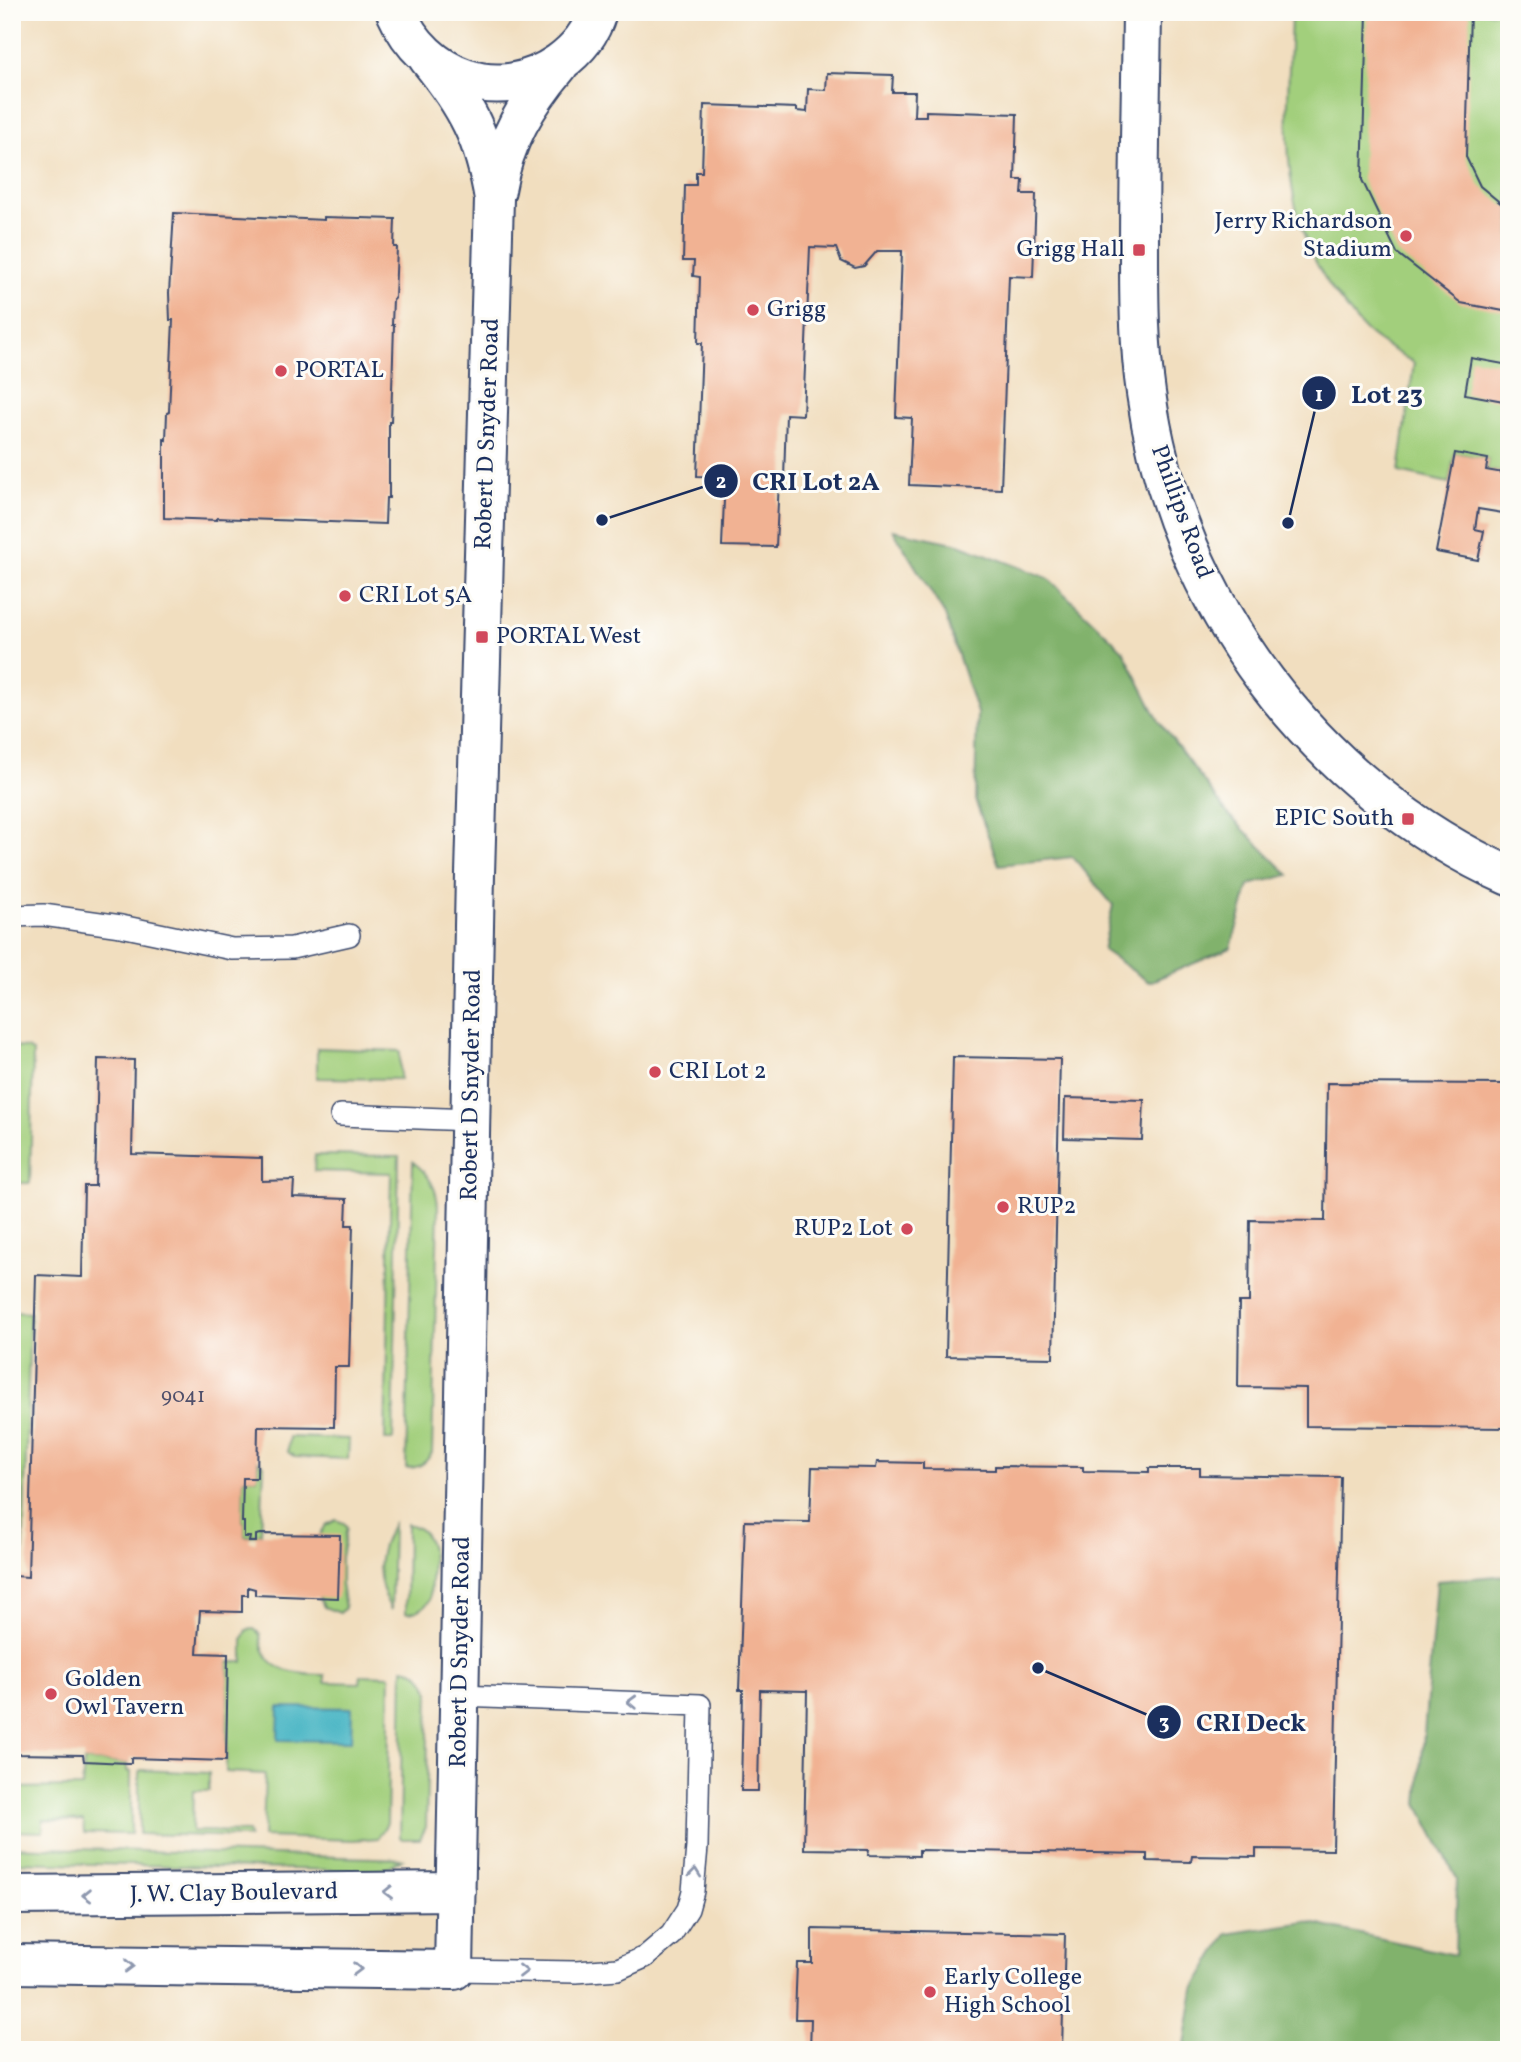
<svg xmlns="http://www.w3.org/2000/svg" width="1521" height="2062" font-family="Vollkorn,serif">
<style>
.green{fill:#a2cf7c;stroke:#5e7f6d;stroke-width:2}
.forest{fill:#81b26c;stroke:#4e7065;stroke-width:2}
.water{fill:#49b6c5;stroke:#327292;stroke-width:2}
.building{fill:#f1b293}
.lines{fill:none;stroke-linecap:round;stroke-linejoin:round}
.service-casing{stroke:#3b496d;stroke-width:24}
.tertiary-casing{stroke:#3b496d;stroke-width:42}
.service{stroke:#fff;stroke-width:21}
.tertiary{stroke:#fff;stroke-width:38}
.oneway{stroke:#8d97ae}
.poi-dot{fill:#d1495b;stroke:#fdfcf7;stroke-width:2.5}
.labels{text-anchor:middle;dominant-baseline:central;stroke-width:6;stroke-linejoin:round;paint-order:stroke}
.number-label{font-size:21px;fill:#50506b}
.poi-label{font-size:24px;fill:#1b2f5e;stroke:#fdfcf7;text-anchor:start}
.street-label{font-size:24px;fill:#1b2f5e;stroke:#fdfcf7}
.leader{fill:none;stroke:#1b2f5e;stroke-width:2.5}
.callout-dot{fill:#1b2f5e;stroke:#fdfcf7;stroke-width:2.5}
.mark-label{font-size:21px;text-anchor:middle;font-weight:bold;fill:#fff}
.callout-label{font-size:26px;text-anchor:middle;font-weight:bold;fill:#1b2f5e;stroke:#fdfcf7;stroke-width:6;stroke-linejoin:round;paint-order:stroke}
</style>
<rect width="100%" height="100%" fill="#fdfcf7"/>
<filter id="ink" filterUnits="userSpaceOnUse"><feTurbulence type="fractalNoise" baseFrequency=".0143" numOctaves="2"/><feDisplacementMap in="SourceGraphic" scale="14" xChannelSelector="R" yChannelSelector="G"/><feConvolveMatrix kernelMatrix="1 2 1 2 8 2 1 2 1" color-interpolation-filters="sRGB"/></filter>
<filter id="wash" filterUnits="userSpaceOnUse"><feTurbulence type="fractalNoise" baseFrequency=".00686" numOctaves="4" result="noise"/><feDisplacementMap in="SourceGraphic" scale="28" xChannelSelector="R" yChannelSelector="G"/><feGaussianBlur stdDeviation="1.57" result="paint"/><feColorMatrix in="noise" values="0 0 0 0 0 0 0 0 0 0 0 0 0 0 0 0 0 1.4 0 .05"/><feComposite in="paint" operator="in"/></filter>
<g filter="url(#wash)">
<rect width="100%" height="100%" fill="#f1debf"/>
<!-- green -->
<path class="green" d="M 1291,12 L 1509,12 L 1509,474 L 1486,470 L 1488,459 L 1455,453 L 1449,483 L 1399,472 L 1414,363 C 1400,354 1382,345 1369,334 C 1360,327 1352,315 1345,306 C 1271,218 1289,118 1291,12 Z
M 12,1047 L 27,1048 L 33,1052 L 30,1183 L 12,1183 Z
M 317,1048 L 400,1051 L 400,1079 L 317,1078 Z
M 315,1155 L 399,1156 L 393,1440 L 385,1440 L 391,1173 L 314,1171 Z
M 413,1162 C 429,1174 438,1189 438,1209 L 432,1453 C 425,1464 419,1468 406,1468 Z
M 12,1312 L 30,1313 L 23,1563 L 12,1568 Z
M 289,1437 L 349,1439 L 348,1459 L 295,1457 L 288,1452 Z
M 258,1461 L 264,1465 L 261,1534 L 244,1537 L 244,1522 L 242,1522 L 243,1478 L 257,1478 Z
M 336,1520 L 344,1523 L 347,1527 L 341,1557 L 341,1584 L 345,1608 L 340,1613 L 324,1607 L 319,1597 L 320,1535 L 326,1525 Z
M 393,1524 L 391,1610 C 375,1578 375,1554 393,1524 Z
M 407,1524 C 442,1531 430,1573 430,1600 C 424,1609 416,1613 406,1613 Z
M 254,1629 L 260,1634 C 263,1672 294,1675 325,1675 L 325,1682 L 360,1683 L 361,1675 L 390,1676 L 387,1823 L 378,1838 L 353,1840 L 263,1837 L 265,1774 L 226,1772 L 228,1662 L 243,1662 L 243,1639 L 247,1630 Z
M 403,1668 C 417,1669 425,1678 429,1691 L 426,1827 L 420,1839 L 402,1839 L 400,1837 Z
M 84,1761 L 127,1763 L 127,1771 L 131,1772 L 131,1834 L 84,1833 L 83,1821 L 43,1820 L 43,1832 L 12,1831 L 12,1788 L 82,1787 Z
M 141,1770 L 209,1773 L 209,1791 L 193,1791 L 192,1831 L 248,1832 L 249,1837 L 139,1834 L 139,1773 Z
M 12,1847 L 402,1859 L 385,1869 L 372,1871 L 12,1862 Z"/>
<!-- forest -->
<path class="forest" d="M 893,530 L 959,544 L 1048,578 L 1123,650 L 1159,721 L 1228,814 L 1289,875 L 1249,885 L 1231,948 L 1149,982 L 1103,950 L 1113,905 L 1073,857 L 999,865 L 975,800 L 977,713 L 945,615 Z
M 1509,1575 L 1509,2050 L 1184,2050 L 1194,1989 L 1227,1934 L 1306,1922 L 1455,1955 L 1457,1879 L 1418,1804 L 1437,1581 Z"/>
<!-- water -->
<path class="water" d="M 279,1707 L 352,1708 L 351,1741 L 278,1740 Z"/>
<g id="blocks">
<!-- building -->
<path class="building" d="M 1367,12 L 1470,12 L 1466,157 L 1480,186 L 1503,205 L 1509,206 L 1509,312 L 1461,303 L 1397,253 L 1362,180 Z
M 827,73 L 893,75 L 892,92 L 915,92 L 914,116 L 926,116 L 926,111 L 1017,114 L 1015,180 L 1023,180 L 1022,194 L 1036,194 L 1033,277 L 1009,276 L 1001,489 L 909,485 L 912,418 L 896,417 L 902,251 L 877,251 L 864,266 L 855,268 L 841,261 L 836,248 L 810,247 L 803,415 L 786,414 L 784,479 L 779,479 L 776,547 L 722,546 L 725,477 L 697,476 L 702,343 L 698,343 L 700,277 L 693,276 L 694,261 L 683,261 L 685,185 L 696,185 L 696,172 L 702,172 L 704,105 L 797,108 L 797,111 L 807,112 L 808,89 L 826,90 Z
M 174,213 L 324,220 L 324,217 L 395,219 L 394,247 L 397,247 L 395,298 L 393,299 L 392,325 L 394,325 L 391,422 L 389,422 L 389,498 L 386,498 L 385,524 L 217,518 L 217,520 L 164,518 L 164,439 L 166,440 L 167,413 L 169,412 L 173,320 L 170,320 L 169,293 Z
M 1471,358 L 1509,365 L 1509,402 L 1465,394 Z
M 1455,453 L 1488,459 L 1486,470 L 1509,474 L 1509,514 L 1478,509 L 1475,529 L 1484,531 L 1478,560 L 1436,552 Z
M 953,1057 L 1060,1059 L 1053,1358 L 946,1356 Z
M 98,1059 L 134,1060 L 132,1154 L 262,1158 L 262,1181 L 294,1180 L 293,1197 L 347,1199 L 346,1225 L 353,1225 L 349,1367 L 335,1367 L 334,1427 L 258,1426 L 257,1478 L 243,1478 L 242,1522 L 244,1522 L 244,1537 L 250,1537 L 249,1542 L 256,1542 L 256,1535 L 261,1534 L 340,1535 L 338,1598 L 255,1595 L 255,1589 L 248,1587 L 248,1595 L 242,1595 L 242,1612 L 200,1611 L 197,1653 L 228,1654 L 226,1761 L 131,1758 L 131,1763 L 127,1763 L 84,1761 L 83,1755 L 12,1754 L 12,1588 L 14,1576 L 28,1577 L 36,1275 L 82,1277 L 84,1186 L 95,1186 Z
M 1327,1083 L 1509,1084 L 1509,1428 L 1306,1426 L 1306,1388 L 1238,1387 L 1239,1302 L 1249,1302 L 1250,1220 L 1325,1221 Z
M 1065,1098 L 1144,1100 L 1142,1140 L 1064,1138 Z
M 877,1462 L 923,1463 L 923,1469 L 995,1470 L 995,1466 L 1083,1467 L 1083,1471 L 1149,1472 L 1149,1468 L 1200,1468 L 1200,1475 L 1341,1477 L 1333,1850 L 1256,1849 L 1256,1857 L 1192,1856 L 1191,1862 L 1147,1861 L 1147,1854 L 919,1850 L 919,1856 L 868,1855 L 869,1850 L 804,1849 L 807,1691 L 760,1690 L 758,1791 L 741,1791 L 743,1690 L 739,1690 L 745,1521 L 810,1522 L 812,1467 L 876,1468 Z
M 812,1929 L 1065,1934 L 1062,2050 L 810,2050 L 811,2019 L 795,2019 L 796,1989 L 797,1963 L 812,1963 Z"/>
</g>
</g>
<g filter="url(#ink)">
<use href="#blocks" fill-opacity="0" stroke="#3b496d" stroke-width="2"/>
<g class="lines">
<defs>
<path id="service" d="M 12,916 L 43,915 L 121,926 L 232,949 L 292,948 L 349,935
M 341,1115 L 471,1120
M 454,1970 L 576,1972 L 618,1969 L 645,1957 L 671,1935 L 688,1909 L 693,1891 L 697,1847 L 700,1705 L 460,1696"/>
<path id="tertiary" d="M 396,12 C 425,78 498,106 559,63 C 577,50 591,33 597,12
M 1142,12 C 1141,92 1139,171 1139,250 C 1139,298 1139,345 1146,393 C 1175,603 1316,789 1509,876
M 496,190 C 504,141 527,103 559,65
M 12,1895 L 456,1891
M 12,1964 L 454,1970 L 475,874 L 494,199 C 484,138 467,106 428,58"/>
</defs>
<!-- service casing -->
<use href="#service" class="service-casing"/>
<!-- tertiary casing -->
<use href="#tertiary" class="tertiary-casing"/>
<!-- service -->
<use href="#service" class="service"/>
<!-- tertiary -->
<use href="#tertiary" class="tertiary"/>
</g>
<!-- one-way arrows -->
<defs><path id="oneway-chevron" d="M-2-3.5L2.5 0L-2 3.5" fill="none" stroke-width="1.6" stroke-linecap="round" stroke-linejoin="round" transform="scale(1.75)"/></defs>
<g class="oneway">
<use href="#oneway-chevron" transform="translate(632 1702) rotate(-178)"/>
<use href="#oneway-chevron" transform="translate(695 1873) rotate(-84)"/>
<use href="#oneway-chevron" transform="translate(388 1892) rotate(179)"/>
<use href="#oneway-chevron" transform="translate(87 1895) rotate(179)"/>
<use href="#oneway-chevron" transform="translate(129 1966) rotate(1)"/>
<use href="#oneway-chevron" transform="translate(357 1969) rotate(1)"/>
<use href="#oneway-chevron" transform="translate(523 1971)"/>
</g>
</g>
<!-- markers -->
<g class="poi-dot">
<circle cx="1406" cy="236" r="7"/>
<rect x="1132" y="243" width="14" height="14" rx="3.5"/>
<circle cx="753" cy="310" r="7"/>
<circle cx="281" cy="371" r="7"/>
<circle cx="345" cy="596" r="7"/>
<rect x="475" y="630" width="14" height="14" rx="3.5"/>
<rect x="1401" y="812" width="14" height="14" rx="3.5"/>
<circle cx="655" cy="1072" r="7"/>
<circle cx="1003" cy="1207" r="7"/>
<circle cx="907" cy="1229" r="7"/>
<circle cx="51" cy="1694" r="7"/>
<circle cx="930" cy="1992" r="7"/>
</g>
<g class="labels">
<!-- number labels -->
<g class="number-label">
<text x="183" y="1396">9041</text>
</g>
<!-- poi labels -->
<g class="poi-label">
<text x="1392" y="222" text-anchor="end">Jerry Richardson<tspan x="1392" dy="28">Stadium</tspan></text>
<text x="1125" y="250" text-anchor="end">Grigg Hall</text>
<text x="767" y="310">Grigg</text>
<text x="295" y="371">PORTAL</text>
<text x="359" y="596">CRI Lot 5A</text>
<text x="496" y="637">PORTAL West</text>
<text x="1394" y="819" text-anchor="end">EPIC South</text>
<text x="669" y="1072">CRI Lot 2</text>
<text x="1017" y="1207">RUP2</text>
<text x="893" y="1229" text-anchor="end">RUP2 Lot</text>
<text x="65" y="1680">Golden<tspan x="65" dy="28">Owl Tavern</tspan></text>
<text x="944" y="1978">Early College<tspan x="944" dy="28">High School</tspan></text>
</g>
<!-- street labels -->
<g class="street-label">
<text transform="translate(488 434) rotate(-88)">Robert D Snyder Road</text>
<text transform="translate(1181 512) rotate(70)">Phillips Road</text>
<text transform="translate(472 1085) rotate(-89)">Robert D Snyder Road</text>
<text transform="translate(461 1652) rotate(-89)">Robert D Snyder Road</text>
<text transform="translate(234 1894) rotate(-1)">J. W. Clay Boulevard</text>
</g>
</g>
<!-- callouts -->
<path class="leader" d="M1288 523L1319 393M602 520L721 481M1038 1668L1164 1722"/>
<g class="callout-dot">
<circle cx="1288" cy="523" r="7"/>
<circle cx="602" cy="520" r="7"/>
<circle cx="1038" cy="1668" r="7"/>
<circle cx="1319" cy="393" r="18"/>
<circle cx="721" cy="481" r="18"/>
<circle cx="1164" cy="1722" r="18"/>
</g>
<g class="mark-label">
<text x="1319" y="401">1</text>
<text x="721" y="488">2</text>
<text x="1164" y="1729">3</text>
</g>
<g class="callout-label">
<text x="1387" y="403">Lot 23</text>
<text x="816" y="490">CRI Lot 2A</text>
<text x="1251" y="1731">CRI Deck</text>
</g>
<!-- margin -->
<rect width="1521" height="2062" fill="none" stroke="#fdfcf7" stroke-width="42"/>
</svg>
